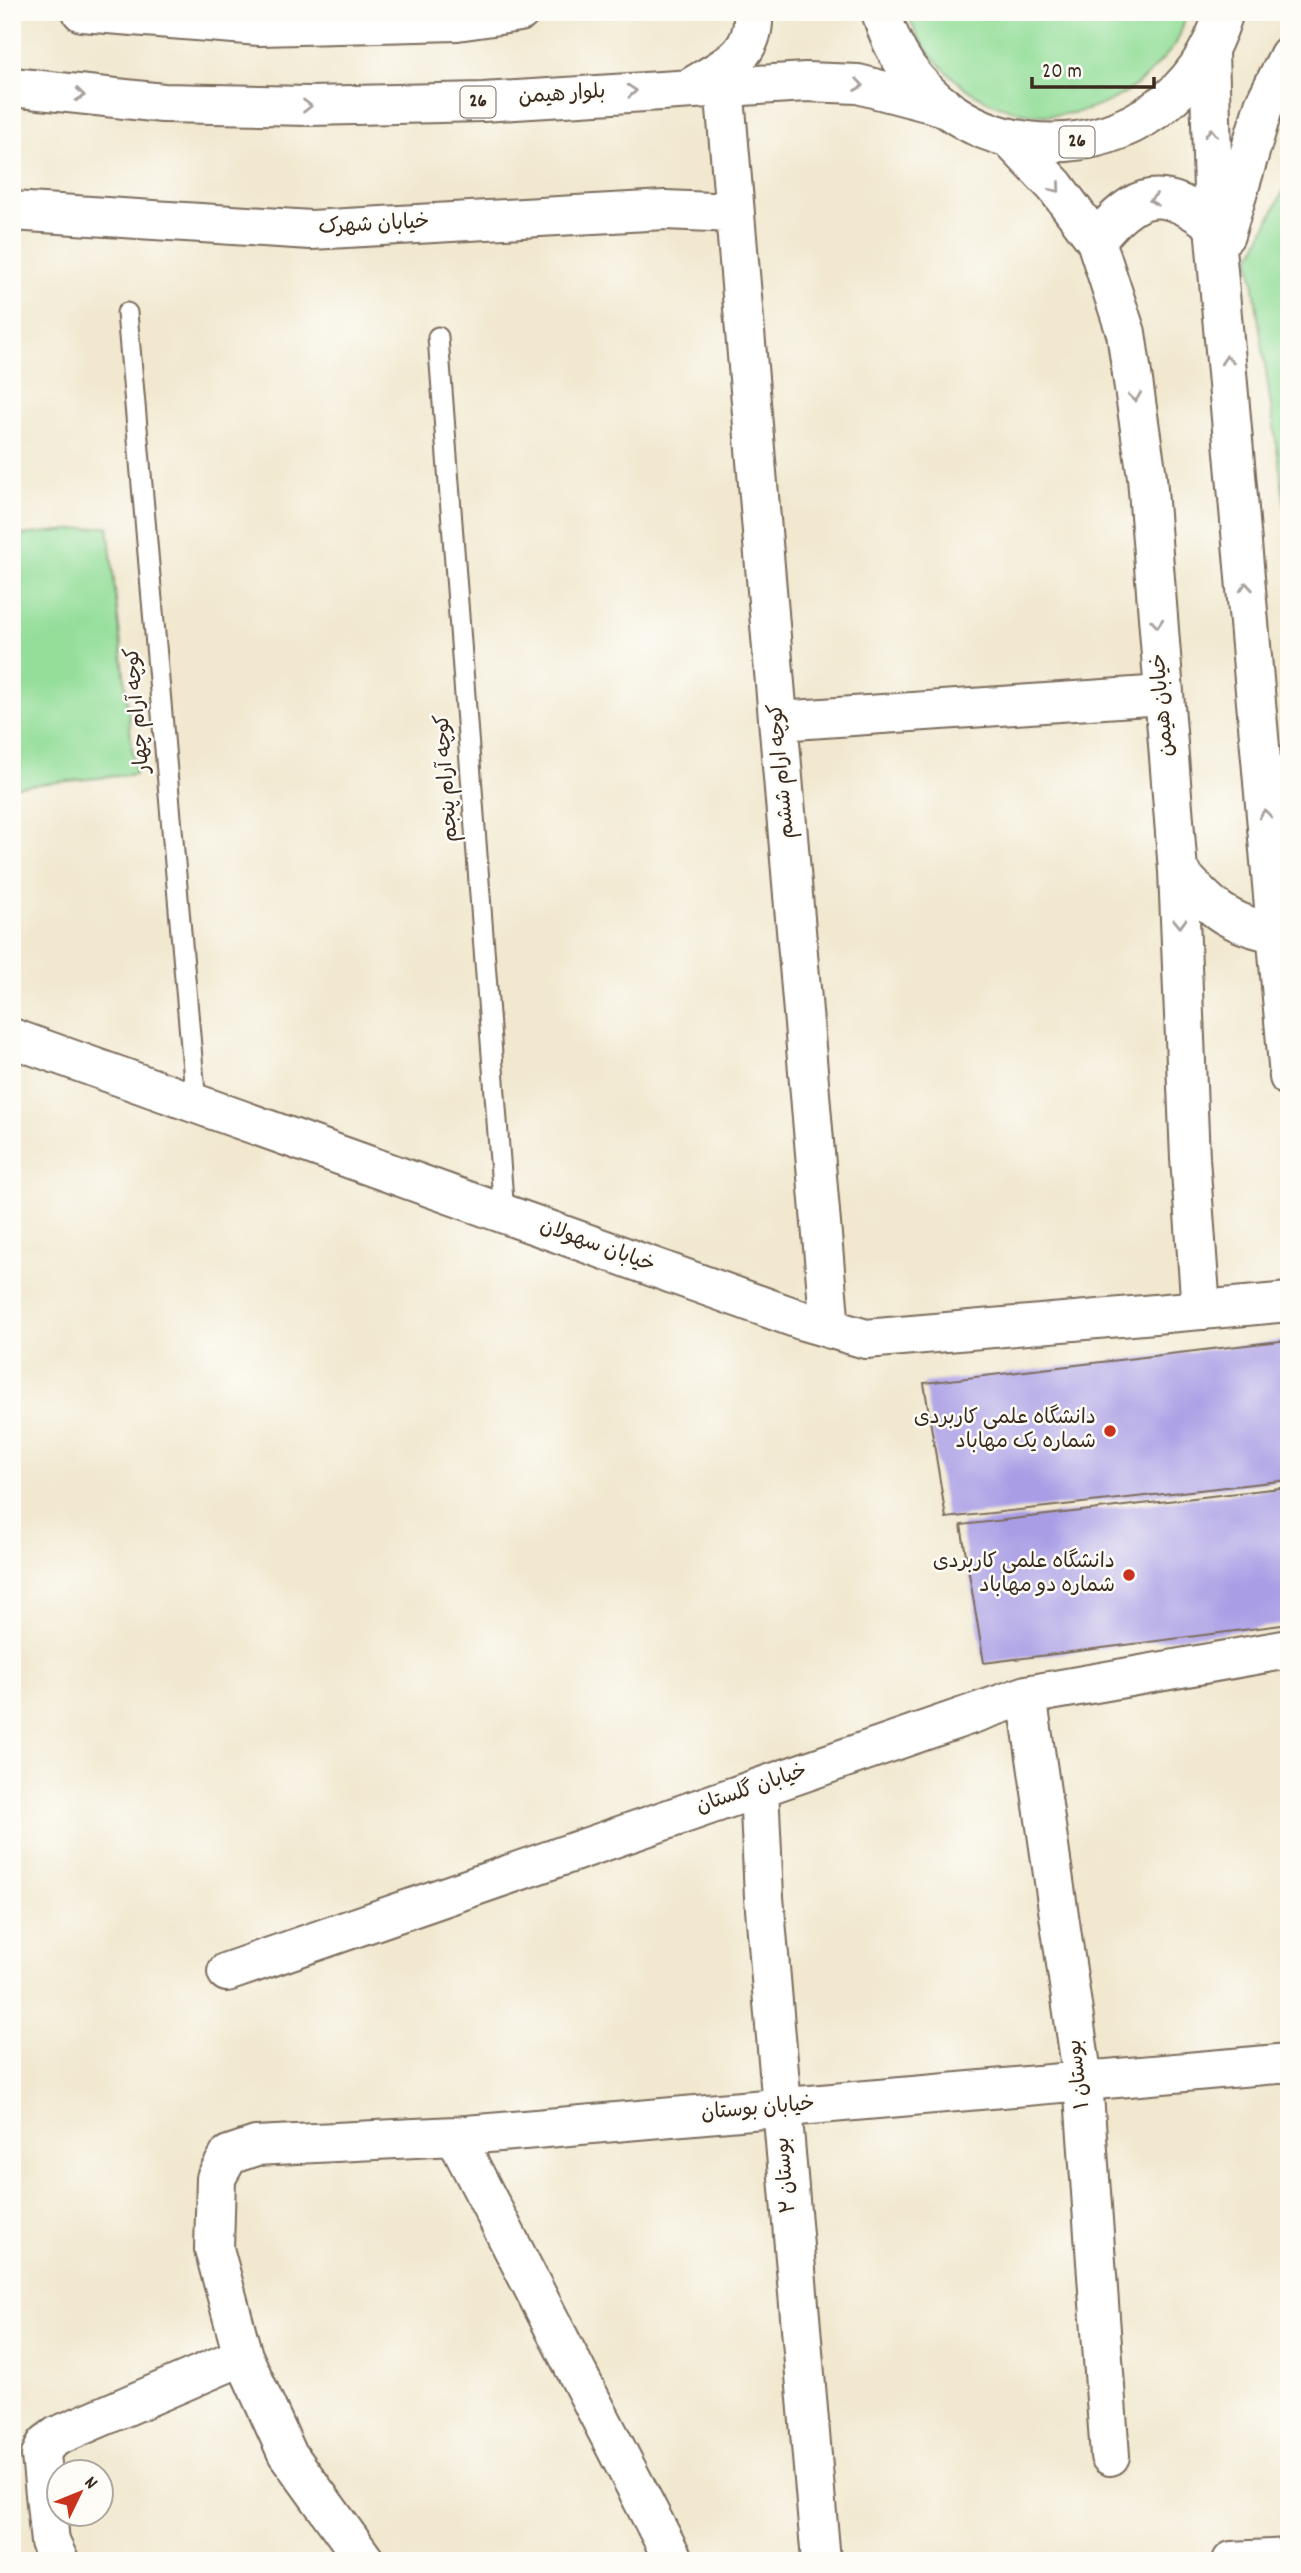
<svg xmlns="http://www.w3.org/2000/svg" width="1301" height="2573" font-family="Dekko,'Playpen Sans Arabic',sans-serif">
<style>
.green{fill:#94de9a;stroke:#68845c;stroke-width:2}
.building{fill:#a99de5}
.lines{fill:none;stroke-linecap:round;stroke-linejoin:round}
.lane-casing{stroke:#7b6c5c;stroke-width:23}
.street-casing{stroke:#7b6c5c;stroke-width:42}
.secondary-casing{stroke:#7b6c5c;stroke-width:42}
.primary-casing{stroke:#7b6c5c;stroke-width:42}
.lane{stroke:#fff;stroke-width:19}
.street{stroke:#fff;stroke-width:38}
.secondary{stroke:#fff;stroke-width:38}
.primary{stroke:#fff;stroke-width:38}
.oneway{stroke:#a79f9a}
.poi-dot{fill:#c8321e;stroke:#fdfcf7;stroke-width:2.5}
.labels{text-anchor:middle;dominant-baseline:central;stroke-width:5;stroke-linejoin:round;paint-order:stroke}
.shield{fill:#fdfcf7;stroke:#75695f;stroke-width:2}
.shield-label{font-size:19px;font-weight:bold;fill:#3b2a1e}
.street-label{font-size:21px;fill:#3b2a1e;stroke:#fdfcf7}
.poi-label{font-size:21px;fill:#3b2a1e;stroke:#fdfcf7;text-anchor:end}
</style>
<rect width="100%" height="100%" fill="#fdfcf7"/>
<filter id="ink" filterUnits="userSpaceOnUse"><feTurbulence type="fractalNoise" baseFrequency=".0143" numOctaves="2"/><feDisplacementMap in="SourceGraphic" scale="14" xChannelSelector="R" yChannelSelector="G"/><feConvolveMatrix kernelMatrix="1 2 1 2 8 2 1 2 1" color-interpolation-filters="sRGB"/></filter>
<filter id="wash" filterUnits="userSpaceOnUse"><feTurbulence type="fractalNoise" baseFrequency=".00686" numOctaves="4" result="noise"/><feDisplacementMap in="SourceGraphic" scale="28" xChannelSelector="R" yChannelSelector="G"/><feGaussianBlur stdDeviation="1.57" result="paint"/><feColorMatrix in="noise" values="0 0 0 0 0 0 0 0 0 0 0 0 0 0 0 0 0 1.4 0 .05"/><feComposite in="paint" operator="in"/></filter>
<g filter="url(#wash)">
<rect width="100%" height="100%" fill="#f1e8cf"/>
<!-- green -->
<path class="green" d="M 908,12 L 1187,12 C 1184,22 1181,34 1176,43 C 1172,50 1164,57 1159,63 C 1104,128 1010,133 949,74 C 932,58 914,36 908,12 Z
M 1289,179 L 1289,533 L 1250,259 Z
M 108,526 L 135,774 L 12,787 L 12,536 Z"/>
<g id="blocks">
<!-- building -->
<path class="building" d="M 1289,1340 L 1289,1480 L 946,1518 L 924,1383 Z
M 1289,1487 L 1289,1624 L 984,1663 L 961,1525 Z"/>
</g>
</g>
<g filter="url(#ink)">
<use href="#blocks" fill-opacity="0" stroke="#7b6c5c" stroke-width="2"/>
<g class="lines">
<defs>
<path id="lane" d="M 127,313 L 196,1104
M 438,337 L 504,1214"/>
<path id="street" d="M 724,85 L 830,1329
M 12,211 L 311,230 L 665,210 L 735,213
M 779,721 L 1163,695
M 12,1038 L 804,1321 L 866,1339 L 1201,1310
M 1027,1695 L 1083,2081 L 1110,2456
M 759,1788 L 764,1897 L 821,2561
M 227,1972 L 1027,1695 L 1289,1649
M 455,2136 L 674,2561
M 59,2561 L 50,2542 L 41,2455 L 46,2444 L 57,2436 L 243,2356
M 365,2561 L 287,2453 L 243,2356 L 214,2249 L 216,2178 L 229,2155 L 256,2146 L 455,2136 L 1289,2063
M 1232,2561 L 1289,2558"/>
<path id="secondary" d="M 1209,51 L 1214,225 L 1289,1077
M 1010,139 L 1055,186 L 1096,241 L 1126,333 L 1147,477 L 1178,871 L 1190,1158 L 1201,1310 L 1289,1302
M 1225,235 L 1264,105 L 1289,55
M 1096,241 C 1136,190 1163,185 1214,225
M 1178,871 C 1211,908 1226,923 1275,933"/>
<path id="primary" d="M 82,12 L 260,26 L 457,21 L 520,12
M 881,12 C 931,186 1172,186 1224,12
M 693,86 C 725,66 756,56 753,12
M 12,87 L 163,103 L 310,106 L 483,102 L 806,82 L 858,84 L 942,106"/>
</defs>
<!-- lane casing -->
<use href="#lane" class="lane-casing"/>
<!-- street casing -->
<use href="#street" class="street-casing"/>
<!-- secondary casing -->
<use href="#secondary" class="secondary-casing"/>
<!-- primary casing -->
<use href="#primary" class="primary-casing"/>
<!-- lane -->
<use href="#lane" class="lane"/>
<!-- street -->
<use href="#street" class="street"/>
<!-- secondary -->
<use href="#secondary" class="secondary"/>
<!-- primary -->
<use href="#primary" class="primary"/>
</g>
<!-- one-way arrows -->
<defs><path id="oneway-chevron" d="M-2-3.5L2.5 0L-2 3.5" fill="none" stroke-width="1.6" stroke-linecap="round" stroke-linejoin="round" transform="scale(1.75)"/></defs>
<g class="oneway">
<use href="#oneway-chevron" transform="translate(859 85) rotate(9)"/>
<use href="#oneway-chevron" transform="translate(632 91) rotate(-4)"/>
<use href="#oneway-chevron" transform="translate(80 95) rotate(6)"/>
<use href="#oneway-chevron" transform="translate(307 106)"/>
<use href="#oneway-chevron" transform="translate(1211 133) rotate(-92)"/>
<use href="#oneway-chevron" transform="translate(1056 188) rotate(50)"/>
<use href="#oneway-chevron" transform="translate(1154 200) rotate(172)"/>
<use href="#oneway-chevron" transform="translate(1227 360) rotate(-95)"/>
<use href="#oneway-chevron" transform="translate(1135 397) rotate(82)"/>
<use href="#oneway-chevron" transform="translate(1246 587) rotate(-95)"/>
<use href="#oneway-chevron" transform="translate(1157 623) rotate(86)"/>
<use href="#oneway-chevron" transform="translate(1265 814) rotate(-95)"/>
<use href="#oneway-chevron" transform="translate(1180 923) rotate(88)"/>
</g>
</g>
<!-- markers -->
<g class="poi-dot">
<circle cx="1110" cy="1431" r="7"/>
<circle cx="1129" cy="1575" r="7"/>
</g>
<g class="labels">
<!-- shield labels -->
<g class="shield">
<rect x="460.5" y="86.5" width="35" height="31" rx="5"/>
<rect x="1059.5" y="126.5" width="35" height="31" rx="5"/>
</g>
<g class="shield-label">
<text x="478" y="102">26</text>
<text x="1077" y="142">26</text>
</g>
<!-- street labels -->
<g class="street-label">
<text transform="translate(562 96) rotate(-4)">بلوار هیمن</text>
<text transform="translate(374 226) rotate(-3)">خیابان شهرک</text>
<text transform="translate(1164 705) rotate(-95)">خیابان هیمن</text>
<text transform="translate(139 710) rotate(-95)">کوچه آرام چهار</text>
<text transform="translate(783 771) rotate(-95)">کوچه ارام ششم</text>
<text transform="translate(448 778) rotate(-94)">کوچه آرام پنجم</text>
<text transform="translate(597 1247) rotate(20)">خیابان سهولان</text>
<text transform="translate(752 1790) rotate(-19)">خیابان گلستان</text>
<text transform="translate(1080 2074) rotate(-97)">بوستان ۱</text>
<text transform="translate(758 2110) rotate(-5)">خیابان بوستان</text>
<text transform="translate(787 2175) rotate(-95)">بوستان ۲</text>
</g>
<!-- poi labels -->
<g class="poi-label">
<text x="1096" y="1419">دانشگاه علمی کاربردی<tspan x="1096" dy="24">شماره یک مهاباد</tspan></text>
<text x="1115" y="1563">دانشگاه علمی کاربردی<tspan x="1115" dy="24">شماره دو مهاباد</tspan></text>
</g>
</g>
<!-- margin -->
<rect width="1301" height="2573" fill="none" stroke="#fdfcf7" stroke-width="42"/>
<!-- north arrow -->
<g transform="translate(80 2493) rotate(47)"><circle r="33" fill="#fdfcf7" stroke="#afa8a0" stroke-width="2"/>
<path d="M0-5L12 26L0 18L-12 26Z" fill="#c8321e"/>
<text y="-10" font-size="19" font-weight="bold" text-anchor="middle" fill="#3b2a1e">N</text>
</g>
<!-- scale -->
<path d="M1032 77v10h122v-10" fill="none" stroke="#3b2a1e" stroke-width="3.5"/>
<text x="1042" y="77" font-size="21" fill="#3b2a1e" stroke="#fdfcf7" stroke-width="5" paint-order="stroke">20 m</text>
</svg>
